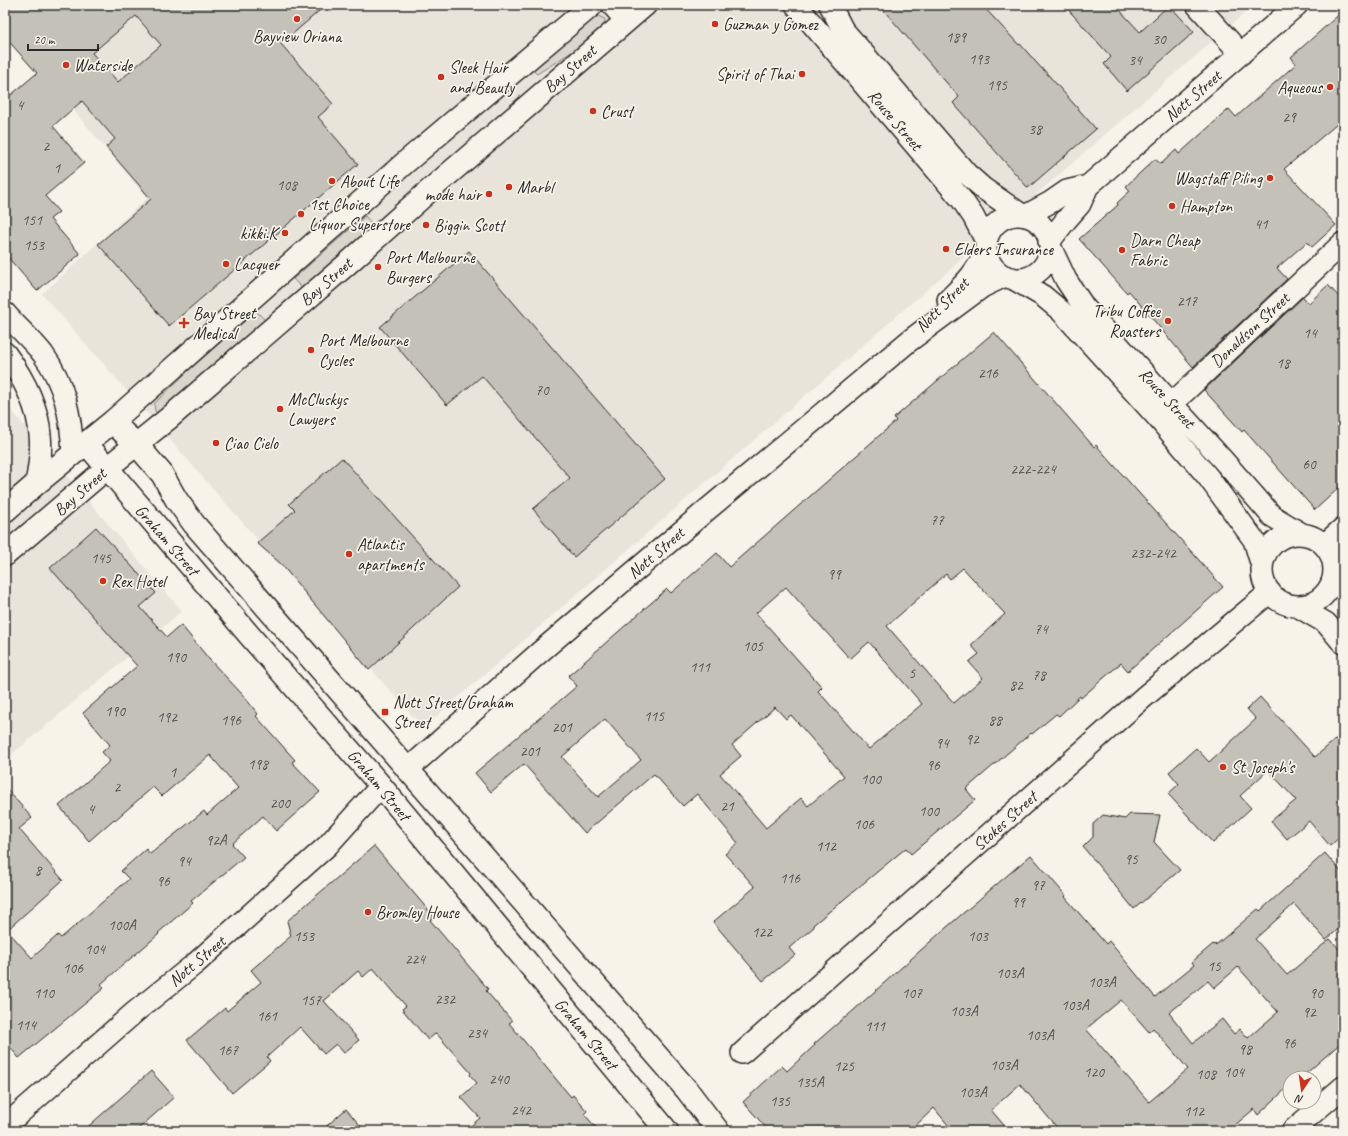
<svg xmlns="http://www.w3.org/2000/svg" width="1348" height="1136" font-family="Caveat,sans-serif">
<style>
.built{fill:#e8e4da}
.green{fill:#dad6cc;stroke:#82807c}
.building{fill:#c4c1b9;stroke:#2b2b2b;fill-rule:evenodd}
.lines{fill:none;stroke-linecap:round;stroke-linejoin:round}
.minor-casing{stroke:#2b2b2b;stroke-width:24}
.primary-casing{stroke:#2b2b2b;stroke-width:25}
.minor{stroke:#f7f3e8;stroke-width:21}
.primary{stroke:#f7f3e8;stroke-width:22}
.poi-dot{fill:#c8321e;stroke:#f7f3e8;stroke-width:1.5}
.labels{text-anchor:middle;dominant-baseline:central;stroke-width:3.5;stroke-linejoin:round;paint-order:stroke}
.number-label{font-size:15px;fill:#51504e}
.poi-label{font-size:17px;fill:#2b2b2b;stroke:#f7f3e8;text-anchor:start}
.street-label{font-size:17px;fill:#2b2b2b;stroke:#f7f3e8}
</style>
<rect width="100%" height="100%" fill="#f7f3e8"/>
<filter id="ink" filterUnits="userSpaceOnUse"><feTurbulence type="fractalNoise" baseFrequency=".025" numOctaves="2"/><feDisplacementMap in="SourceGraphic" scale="8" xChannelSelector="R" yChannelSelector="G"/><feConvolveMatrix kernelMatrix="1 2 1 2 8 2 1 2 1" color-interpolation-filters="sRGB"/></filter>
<g filter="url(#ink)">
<!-- built -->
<path class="built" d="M 5,5 L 1254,5 L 423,728 L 42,294 L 147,198 L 5,28 Z
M 5,403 L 182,611 L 5,760 Z"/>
<!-- green -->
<path class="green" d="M 598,16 L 605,19 L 605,26 L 586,43 L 537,74 L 532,70 L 593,17 Z
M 365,216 L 374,226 L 302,288 L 293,279 Z
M 256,311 L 265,320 L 157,413 L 155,411 L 154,404 L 188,371 Z"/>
<!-- building -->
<path class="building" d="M 5,5 L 326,5 L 281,44 L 333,104 L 318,117 L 358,164 L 169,326 L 98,244 L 151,199 L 106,147 L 115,139 L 82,101 L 53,126 L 84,163 L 45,196 L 59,212 L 50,219 L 80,254 L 37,291 L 5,254 L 5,100 L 37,73 L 5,37 ZM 136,16 L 161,45 L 118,82 L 92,53 Z
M 879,5 L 982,5 L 1019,45 L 1020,44 L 1042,69 L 1043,69 L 1096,129 L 1028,188 L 953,103 L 959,97 Z
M 1064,5 L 1115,5 L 1140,32 L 1169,5 L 1194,32 L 1127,91 L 1104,64 L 1111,57 Z
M 1343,11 L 1343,119 L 1284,169 L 1336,225 L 1312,247 L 1307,242 L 1277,268 L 1287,279 L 1193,367 L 1129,291 L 1127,293 L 1079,239 L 1118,205 L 1117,203 L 1130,191 L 1126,186 L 1155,159 L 1161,164 L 1176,150 L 1179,154 L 1229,109 L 1236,117 L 1296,64 L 1291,57 Z
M 469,251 L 665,479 L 574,557 L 533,509 L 570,478 L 482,376 L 447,405 L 380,327 Z
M 1328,285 L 1343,301 L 1343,484 L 1315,510 L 1244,430 L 1242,432 L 1204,390 L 1303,297 L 1309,303 Z
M 994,332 L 1094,447 L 1096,445 L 1223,587 L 1128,671 L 1121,663 L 1081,698 L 1080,696 L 1059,716 L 1056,714 L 1032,734 L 1031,733 L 966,789 L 975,800 L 911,854 L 906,848 L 813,925 L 814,927 L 789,948 L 795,955 L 763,981 L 713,922 L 755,887 L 725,854 L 738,843 L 697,794 L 683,806 L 654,774 L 585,833 L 524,764 L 491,792 L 475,773 L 577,686 L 568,676 L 667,589 L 671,593 L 717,553 L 729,567 L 896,421 L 894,418 ZM 963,568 L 1005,614 L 971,645 L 979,654 L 969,662 L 983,678 L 954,703 L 887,626 L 946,574 L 950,579 ZM 786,587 L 850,659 L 869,642 L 922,704 L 869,749 L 818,691 L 822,687 L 756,613 ZM 775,707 L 786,719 L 791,715 L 844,776 L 808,806 L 801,798 L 766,828 L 720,774 L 741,756 L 732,745 ZM 605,719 L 641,760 L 598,797 L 562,757 Z
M 342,458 L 458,587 L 369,670 L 281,564 L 257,543 L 295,510 L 289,504 Z
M 96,527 L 156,593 L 140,607 L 167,637 L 181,625 L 209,659 L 242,694 L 258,714 L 256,716 L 295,760 L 292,762 L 320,792 L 276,831 L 263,816 L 232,844 L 244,857 L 191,901 L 193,903 L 158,933 L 159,934 L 101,984 L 104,988 L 19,1058 L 5,1041 L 5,787 L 32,818 L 19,829 L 63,880 L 7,930 L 32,958 L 58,935 L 61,938 L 129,879 L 121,871 L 146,849 L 150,854 L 204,811 L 207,815 L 238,788 L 210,755 L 162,796 L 153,787 L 115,820 L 114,819 L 89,841 L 59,806 L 110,761 L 102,752 L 110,745 L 83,713 L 137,666 L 50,568 Z
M 1260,697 L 1315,757 L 1343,733 L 1343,834 L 1330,846 L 1309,821 L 1287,839 L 1271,821 L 1296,800 L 1268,770 L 1240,796 L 1251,808 L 1213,843 L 1168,794 L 1179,784 L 1169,772 L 1196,748 L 1209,762 L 1256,719 L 1247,709 Z
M 1130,814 L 1160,815 L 1154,842 L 1180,870 L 1134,909 L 1083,847 L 1093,837 L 1093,824 L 1103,815 L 1125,819 Z
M 374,846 L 434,917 L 430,920 L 488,989 L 486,991 L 512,1021 L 509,1023 L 571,1097 L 573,1095 L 587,1111 L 584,1114 L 599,1131 L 465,1131 L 480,1118 L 461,1097 L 477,1083 L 470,1075 L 471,1073 L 436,1033 L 428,1040 L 402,1009 L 406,1006 L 373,968 L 363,977 L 358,971 L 324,1001 L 359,1040 L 344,1053 L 336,1044 L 324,1054 L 300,1027 L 267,1057 L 270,1061 L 232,1093 L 187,1040 L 225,1008 L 227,1011 L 261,982 L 251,970 L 291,936 L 287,921 Z
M 1325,853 L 1343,874 L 1343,925 L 1326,940 L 1294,904 L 1255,939 L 1287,975 L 1330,939 L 1343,953 L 1343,1041 L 1301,1078 L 1290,1078 L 1290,1085 L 1258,1115 L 1254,1109 L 1228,1131 L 1060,1131 L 1020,1084 L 991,1110 L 1009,1131 L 953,1131 L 934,1108 L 910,1131 L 769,1131 L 743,1102 L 782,1066 L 787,1071 L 815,1045 L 814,1044 L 845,1017 L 845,1018 L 940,933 L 1031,855 L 1066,896 L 1065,897 L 1106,944 L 1109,941 L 1155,997 L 1194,965 L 1192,962 L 1213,944 L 1214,945 L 1217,944 L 1258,909 L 1260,911 ZM 1238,967 L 1278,1012 L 1248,1038 L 1240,1029 L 1234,1034 L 1222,1019 L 1193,1043 L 1169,1013 L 1208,981 L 1214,988 ZM 1121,1000 L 1149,1032 L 1153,1028 L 1188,1069 L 1149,1102 L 1086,1029 Z
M 151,1071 L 174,1097 L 136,1131 L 83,1131 Z
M 346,1109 L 365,1131 L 321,1131 Z"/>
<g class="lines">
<defs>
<path id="minor" d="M 796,5 L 962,200 L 973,216 L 986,241
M 830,5 L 843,30 L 851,39 L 967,174 L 984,189 L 1022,215
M 1197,5 L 1241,54
M986 247a32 32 0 1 1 64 0a32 32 0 1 1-64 0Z
M 1025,216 L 1051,202 L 1067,191 L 1088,186
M 1049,242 L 1066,220 L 1080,204 L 1088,186 L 1297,5
M 1050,246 L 1066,280 L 1084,307 L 1222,459 L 1272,516 L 1302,534
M 1012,278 L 1043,296 L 1061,311 L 1157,417 L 1208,477 L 1254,540 L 1262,566
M 948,300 C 963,285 980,270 986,248
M 5,313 C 17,327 31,339 43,354 C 65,384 71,417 73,453
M 5,353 C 22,376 38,405 40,435 C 42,451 39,468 36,484
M 1163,412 L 1343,243
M1262 570a36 36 0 1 1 72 0a36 36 0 1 1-72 0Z
M 1324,545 L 1343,528
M 1297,606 L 1326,623 L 1343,643
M 407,770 L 540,652 L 702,514 L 909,341 L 982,287 L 1005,276
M 742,1053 L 1144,697 L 1270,592
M 5,1126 L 135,1012 L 196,963 L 327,846 L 381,786
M 1292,1131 L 1343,1087"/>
<path id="primary" d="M 613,5 L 626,20
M 112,422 L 137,445 L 162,474 L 176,499 L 194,524 L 687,1090 L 718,1131
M 86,443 L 250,636 L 381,786 L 667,1131
M 5,511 L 36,484 L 112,422 L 407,161 L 592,5
M 5,555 L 107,468 L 169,418 L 346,265 L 430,190 L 645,5"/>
</defs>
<!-- minor casing -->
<use href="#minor" class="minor-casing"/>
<!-- primary casing -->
<use href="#primary" class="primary-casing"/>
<!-- minor -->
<use href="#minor" class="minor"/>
<!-- primary -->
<use href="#primary" class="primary"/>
</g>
</g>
<!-- markers -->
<g class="poi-dot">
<circle cx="297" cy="19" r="4"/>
<circle cx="715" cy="24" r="4"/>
<circle cx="66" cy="65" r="4"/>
<circle cx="802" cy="74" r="4"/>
<circle cx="441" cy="77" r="4"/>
<circle cx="1330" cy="87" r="4"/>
<circle cx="593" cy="111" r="4"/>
<circle cx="1270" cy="178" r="4"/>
<circle cx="332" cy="181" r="4"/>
<circle cx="509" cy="187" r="4"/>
<circle cx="489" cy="194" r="4"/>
<circle cx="1172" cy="206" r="4"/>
<circle cx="301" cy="214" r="4"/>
<circle cx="426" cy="225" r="4"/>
<circle cx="285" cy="233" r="4"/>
<circle cx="946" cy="249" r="4"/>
<circle cx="1122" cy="250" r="4"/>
<circle cx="226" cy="264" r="4"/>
<circle cx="378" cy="267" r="4"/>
<circle cx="1168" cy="321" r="4"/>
<path d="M182 317h4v4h4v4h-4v4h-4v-4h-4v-4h4z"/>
<circle cx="311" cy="350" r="4"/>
<circle cx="280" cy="409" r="4"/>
<circle cx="216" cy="443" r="4"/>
<circle cx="349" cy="554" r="4"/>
<circle cx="103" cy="581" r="4"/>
<rect x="381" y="708" width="8" height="8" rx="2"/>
<circle cx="1223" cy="767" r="4"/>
<circle cx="368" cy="912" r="4"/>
</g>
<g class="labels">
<!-- number labels -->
<g class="number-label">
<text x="956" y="37">189</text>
<text x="1159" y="39">30</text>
<text x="979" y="59">193</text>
<text x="1135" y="60">34</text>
<text x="997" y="85">195</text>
<text x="20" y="105">4</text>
<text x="1289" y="117">29</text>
<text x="1035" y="129">38</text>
<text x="46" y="146">2</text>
<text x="57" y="168">1</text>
<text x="287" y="185">108</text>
<text x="32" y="220">151</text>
<text x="1261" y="224">41</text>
<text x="34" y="245">153</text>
<text x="1187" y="301">217</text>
<text x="1310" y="333">14</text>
<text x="1283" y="363">18</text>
<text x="988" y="373">216</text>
<text x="542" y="390">70</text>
<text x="1309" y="464">60</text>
<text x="1033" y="469">222-224</text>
<text x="937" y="520">77</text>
<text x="1153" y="553">232-242</text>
<text x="101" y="558">145</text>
<text x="834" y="574">99</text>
<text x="1041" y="629">74</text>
<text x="753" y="646">105</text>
<text x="176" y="657">190</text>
<text x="700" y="667">111</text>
<text x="912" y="673">5</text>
<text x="1039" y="675">78</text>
<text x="1016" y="685">82</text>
<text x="115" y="711">190</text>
<text x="654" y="716">115</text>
<text x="167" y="717">192</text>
<text x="231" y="720">196</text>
<text x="995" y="720">88</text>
<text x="562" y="727">201</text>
<text x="972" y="739">92</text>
<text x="942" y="743">94</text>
<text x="530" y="751">201</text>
<text x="258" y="764">198</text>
<text x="933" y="765">96</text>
<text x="173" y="772">1</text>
<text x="871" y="779">100</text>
<text x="117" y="787">2</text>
<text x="280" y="803">200</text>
<text x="727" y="806">21</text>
<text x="91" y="809">4</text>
<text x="929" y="811">100</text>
<text x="864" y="824">106</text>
<text x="216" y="840">92A</text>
<text x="826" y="846">112</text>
<text x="1131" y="859">95</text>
<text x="184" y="861">94</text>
<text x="38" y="870">8</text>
<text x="790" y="878">116</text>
<text x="163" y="881">96</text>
<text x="1038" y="885">97</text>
<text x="1018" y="902">99</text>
<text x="122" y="925">100A</text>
<text x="762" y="932">122</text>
<text x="304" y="936">153</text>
<text x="978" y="936">103</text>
<text x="95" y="949">104</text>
<text x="415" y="959">224</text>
<text x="1214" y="966">15</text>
<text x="73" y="968">106</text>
<text x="1010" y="973">103A</text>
<text x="1102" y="982">103A</text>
<text x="44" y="993">110</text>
<text x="912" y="993">107</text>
<text x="1316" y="993">90</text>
<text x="445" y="999">232</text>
<text x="311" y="1000">157</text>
<text x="1075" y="1005">103A</text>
<text x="964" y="1011">103A</text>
<text x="1309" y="1012">92</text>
<text x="267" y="1016">161</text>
<text x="26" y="1025">114</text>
<text x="875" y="1026">111</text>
<text x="477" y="1033">234</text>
<text x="1040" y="1035">103A</text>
<text x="1289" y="1043">96</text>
<text x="1245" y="1049">98</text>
<text x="228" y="1050">167</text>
<text x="1004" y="1065">103A</text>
<text x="844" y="1066">125</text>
<text x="1094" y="1072">120</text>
<text x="1234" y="1072">104</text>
<text x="1206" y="1074">108</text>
<text x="499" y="1079">240</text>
<text x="810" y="1082">135A</text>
<text x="973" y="1092">103A</text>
<text x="780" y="1101">135</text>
<text x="521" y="1110">242</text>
<text x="1194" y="1111">112</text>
</g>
<!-- poi labels -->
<g class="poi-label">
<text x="723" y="24">Guzman y Gomez</text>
<text x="297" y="36" text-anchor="middle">Bayview Oriana</text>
<text x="74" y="65">Waterside</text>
<text x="449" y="67">Sleek Hair<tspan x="449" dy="20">and Beauty</tspan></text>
<text x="794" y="74" text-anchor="end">Spirit of Thai</text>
<text x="1322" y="87" text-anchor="end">Aqueous</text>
<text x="601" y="111">Crust</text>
<text x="1262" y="178" text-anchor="end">Wagstaff Piling</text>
<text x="340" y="181">About Life</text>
<text x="517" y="187">Marbl</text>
<text x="481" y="194" text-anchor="end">mode hair</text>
<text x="309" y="204">1st Choice<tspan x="309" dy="20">Liquor Superstore</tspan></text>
<text x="1180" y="206">Hampton</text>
<text x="434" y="225">Biggin Scott</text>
<text x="277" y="233" text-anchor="end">kikki.K</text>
<text x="1130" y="240">Darn Cheap<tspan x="1130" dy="20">Fabric</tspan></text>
<text x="954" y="249">Elders Insurance</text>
<text x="386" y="257">Port Melbourne<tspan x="386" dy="20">Burgers</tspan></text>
<text x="234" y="264">Lacquer</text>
<text x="1160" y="311" text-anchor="end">Tribu Coffee<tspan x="1160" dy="20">Roasters</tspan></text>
<text x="193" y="313">Bay Street<tspan x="193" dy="20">Medical</tspan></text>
<text x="319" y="340">Port Melbourne<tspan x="319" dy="20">Cycles</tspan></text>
<text x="288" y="399">McCluskys<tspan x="288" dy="20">Lawyers</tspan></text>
<text x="224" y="443">Ciao Cielo</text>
<text x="357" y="544">Atlantis<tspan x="357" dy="20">apartments</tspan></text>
<text x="111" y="581">Rex Hotel</text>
<text x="393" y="702">Nott Street/Graham<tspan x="393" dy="20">Street</tspan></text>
<text x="1231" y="767">St Joseph's</text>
<text x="376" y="912">Bromley House</text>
</g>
<!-- street labels -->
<g class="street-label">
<text transform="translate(570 69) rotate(-41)">Bay Street</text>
<text transform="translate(1193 96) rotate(-41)">Nott Street</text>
<text transform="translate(895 120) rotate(50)">Rouse Street</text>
<text transform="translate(326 282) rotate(-41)">Bay Street</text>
<text transform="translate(942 305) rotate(-46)">Nott Street</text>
<text transform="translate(1250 330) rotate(-43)">Donaldson Street</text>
<text transform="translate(1167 398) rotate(48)">Rouse Street</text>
<text transform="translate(80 492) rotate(-41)">Bay Street</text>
<text transform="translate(167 540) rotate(49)">Graham Street</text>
<text transform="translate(656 553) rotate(-41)">Nott Street</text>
<text transform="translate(379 785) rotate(50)">Graham Street</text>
<text transform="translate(1005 821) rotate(-42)">Stokes Street</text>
<text transform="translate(197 961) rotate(-40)">Nott Street</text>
<text transform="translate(586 1034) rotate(50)">Graham Street</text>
</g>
</g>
<!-- margin -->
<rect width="1348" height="1136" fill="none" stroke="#f7f3e8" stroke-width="20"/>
<rect x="10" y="10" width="1328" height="1116" fill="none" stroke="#2b2b2b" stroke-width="1.5" filter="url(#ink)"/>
<!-- north arrow -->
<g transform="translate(1302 1090) rotate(193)"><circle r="19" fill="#f7f3e8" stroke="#a5a39c"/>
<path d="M0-3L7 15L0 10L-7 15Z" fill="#c8321e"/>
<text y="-6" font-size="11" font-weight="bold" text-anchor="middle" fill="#2b2b2b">N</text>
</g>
<!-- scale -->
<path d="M28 44v6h70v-6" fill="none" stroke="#2b2b2b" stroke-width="2"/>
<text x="34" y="44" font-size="12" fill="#2b2b2b" stroke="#f7f3e8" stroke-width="3" paint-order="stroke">20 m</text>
</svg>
